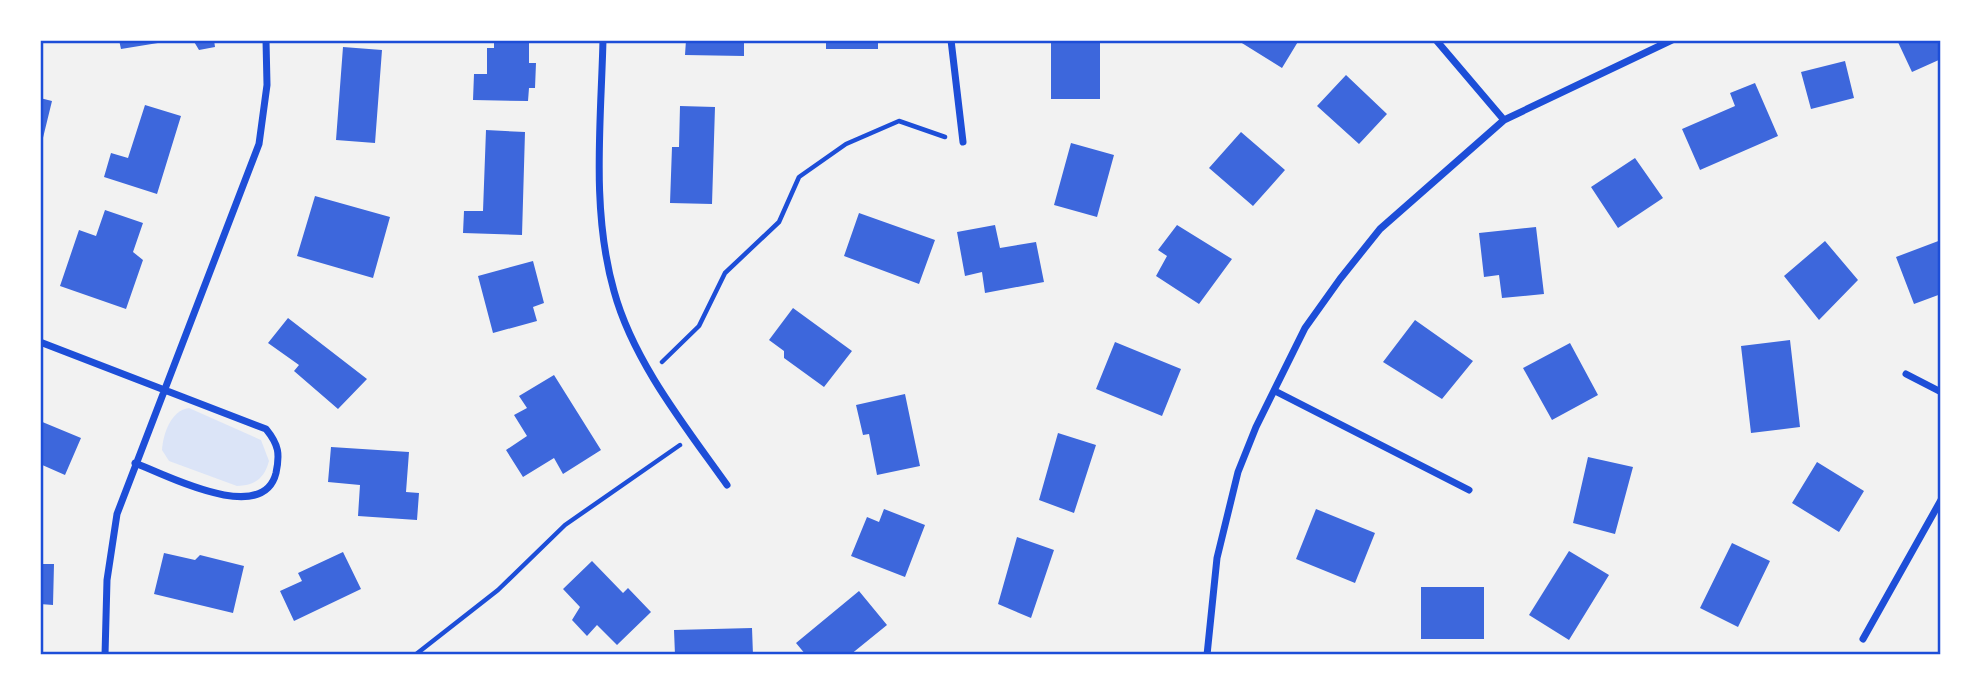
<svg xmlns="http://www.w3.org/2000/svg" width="1981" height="695" font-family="Rubik,sans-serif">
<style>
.green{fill:#dbe4f7}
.building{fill:#3d67dc}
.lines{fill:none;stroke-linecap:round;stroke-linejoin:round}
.path{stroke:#1d4ed8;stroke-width:4.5}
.minor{stroke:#1d4ed8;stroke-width:7}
.neatline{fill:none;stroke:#1d4ed8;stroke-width:2.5}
</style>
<rect width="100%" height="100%" fill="#f2f2f2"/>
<!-- green -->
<path class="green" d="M 189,408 L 261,440 L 269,461 C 264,479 255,485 237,486 L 169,461 L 162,450 C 163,434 171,410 189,408 Z"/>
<!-- building -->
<path class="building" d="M 119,40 L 164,40 L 164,42 L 121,49 Z
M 193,40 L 214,40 L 215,47 L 199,50 Z
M 494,40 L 529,40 L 529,63 L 536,63 L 535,88 L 529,88 L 528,101 L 473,100 L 474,74 L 487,74 L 487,48 L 494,48 Z
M 686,40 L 744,40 L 744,56 L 685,55 Z
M 826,40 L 878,40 L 878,49 L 826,49 Z
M 1051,40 L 1100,40 L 1100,99 L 1051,99 Z
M 1237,40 L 1299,40 L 1282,68 Z
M 1897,40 L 1941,40 L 1941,59 L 1912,72 Z
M 343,47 L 382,50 L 375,143 L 336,140 Z
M 1845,61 L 1854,98 L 1811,109 L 1801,72 Z
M 1346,75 L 1387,114 L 1359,144 L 1317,106 Z
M 1755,83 L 1778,136 L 1700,170 L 1682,129 L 1735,106 L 1730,93 Z
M 40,98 L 52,101 L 41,146 L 40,146 Z
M 145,105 L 181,116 L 157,194 L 104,177 L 111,153 L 128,158 Z
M 680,106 L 715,107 L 712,204 L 670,203 L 672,147 L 679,147 Z
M 486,130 L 525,132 L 522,235 L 463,233 L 464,211 L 483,211 Z
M 1241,132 L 1285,170 L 1253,206 L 1209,168 Z
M 1071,143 L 1114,155 L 1097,217 L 1054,205 Z
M 1635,158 L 1663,198 L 1618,228 L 1591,187 Z
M 315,196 L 390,217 L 373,278 L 297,256 Z
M 105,210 L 143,223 L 133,252 L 143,260 L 126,309 L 60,286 L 79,230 L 96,236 Z
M 859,213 L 935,240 L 919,284 L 844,256 Z
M 995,225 L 1000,248 L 1036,242 L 1044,282 L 985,293 L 982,272 L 965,276 L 957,232 Z
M 1177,225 L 1232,259 L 1199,304 L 1156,276 L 1167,256 L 1158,250 Z
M 1536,227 L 1544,294 L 1502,298 L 1499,275 L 1484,277 L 1479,233 Z
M 1941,240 L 1941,294 L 1914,304 L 1896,257 Z
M 1825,241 L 1858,280 L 1819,320 L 1784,276 Z
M 533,261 L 544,303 L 533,307 L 537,321 L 493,333 L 478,276 Z
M 793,308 L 852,351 L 824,387 L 784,358 L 784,351 L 769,340 Z
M 288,318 L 367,379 L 338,409 L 294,371 L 299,365 L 268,343 Z
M 1415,320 L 1473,361 L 1442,399 L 1383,362 Z
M 1790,340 L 1800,427 L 1751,433 L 1741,346 Z
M 1115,342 L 1181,369 L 1162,416 L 1096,389 Z
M 1570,343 L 1598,395 L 1552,420 L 1523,368 Z
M 554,375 L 601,450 L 563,474 L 554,458 L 523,477 L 506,450 L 527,436 L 514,415 L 527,408 L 519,396 Z
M 905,394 L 920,466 L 877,475 L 869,434 L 863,435 L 856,405 Z
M 40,421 L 81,438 L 65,475 L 40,464 Z
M 1058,433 L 1096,445 L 1074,513 L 1039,500 Z
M 331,447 L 409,452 L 406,492 L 419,493 L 417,520 L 358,516 L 360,485 L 328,482 Z
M 1588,457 L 1633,467 L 1615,534 L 1573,523 Z
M 1817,462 L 1864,491 L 1839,532 L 1792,503 Z
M 884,509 L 925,525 L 905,577 L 851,556 L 867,517 L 879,522 Z
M 1316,509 L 1375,533 L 1355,583 L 1296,559 Z
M 1017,537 L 1054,550 L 1031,618 L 998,604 Z
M 1732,543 L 1770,561 L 1738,627 L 1700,608 Z
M 1569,551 L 1609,575 L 1569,640 L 1529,615 Z
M 343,552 L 361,589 L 294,621 L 280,591 L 302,581 L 298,573 Z
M 164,553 L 195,560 L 200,555 L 244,566 L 233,613 L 154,594 Z
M 592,561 L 623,593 L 628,588 L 651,612 L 617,645 L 597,625 L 587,636 L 572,620 L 580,607 L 563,589 Z
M 40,564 L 54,564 L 53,605 L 40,604 Z
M 1421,587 L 1484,587 L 1484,639 L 1421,639 Z
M 859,591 L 887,625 L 850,655 L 806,655 L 796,643 Z
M 752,628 L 753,655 L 675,655 L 674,630 Z"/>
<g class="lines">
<!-- path -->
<path class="path" d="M 662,362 L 699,326 L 725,273 L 779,222 L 799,177 L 846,144 L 899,121 L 945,137
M 415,655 L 498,590 L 565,525 L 680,445"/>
<!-- minor -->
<path class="minor" d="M 603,40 C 601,123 591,210 614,291 C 633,361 685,426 727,485
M 951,40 L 963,142
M 1436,40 L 1504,120
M 40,342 L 266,429 C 279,445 280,454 276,473 C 263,526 166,475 135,463
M 1906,374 L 1941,392
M 1275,391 L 1469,490
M 1863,639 L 1941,500
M 105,655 L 107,580 L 117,514 L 259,144 L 267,85 L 266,40
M 1207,655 L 1217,558 L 1238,472 L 1256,427 L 1305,328 L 1340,279 L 1380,229 L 1504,120 L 1672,40"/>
</g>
<!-- border -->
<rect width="1981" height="695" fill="none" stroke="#ffffff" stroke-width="84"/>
<rect x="42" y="42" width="1897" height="611" class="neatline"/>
</svg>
